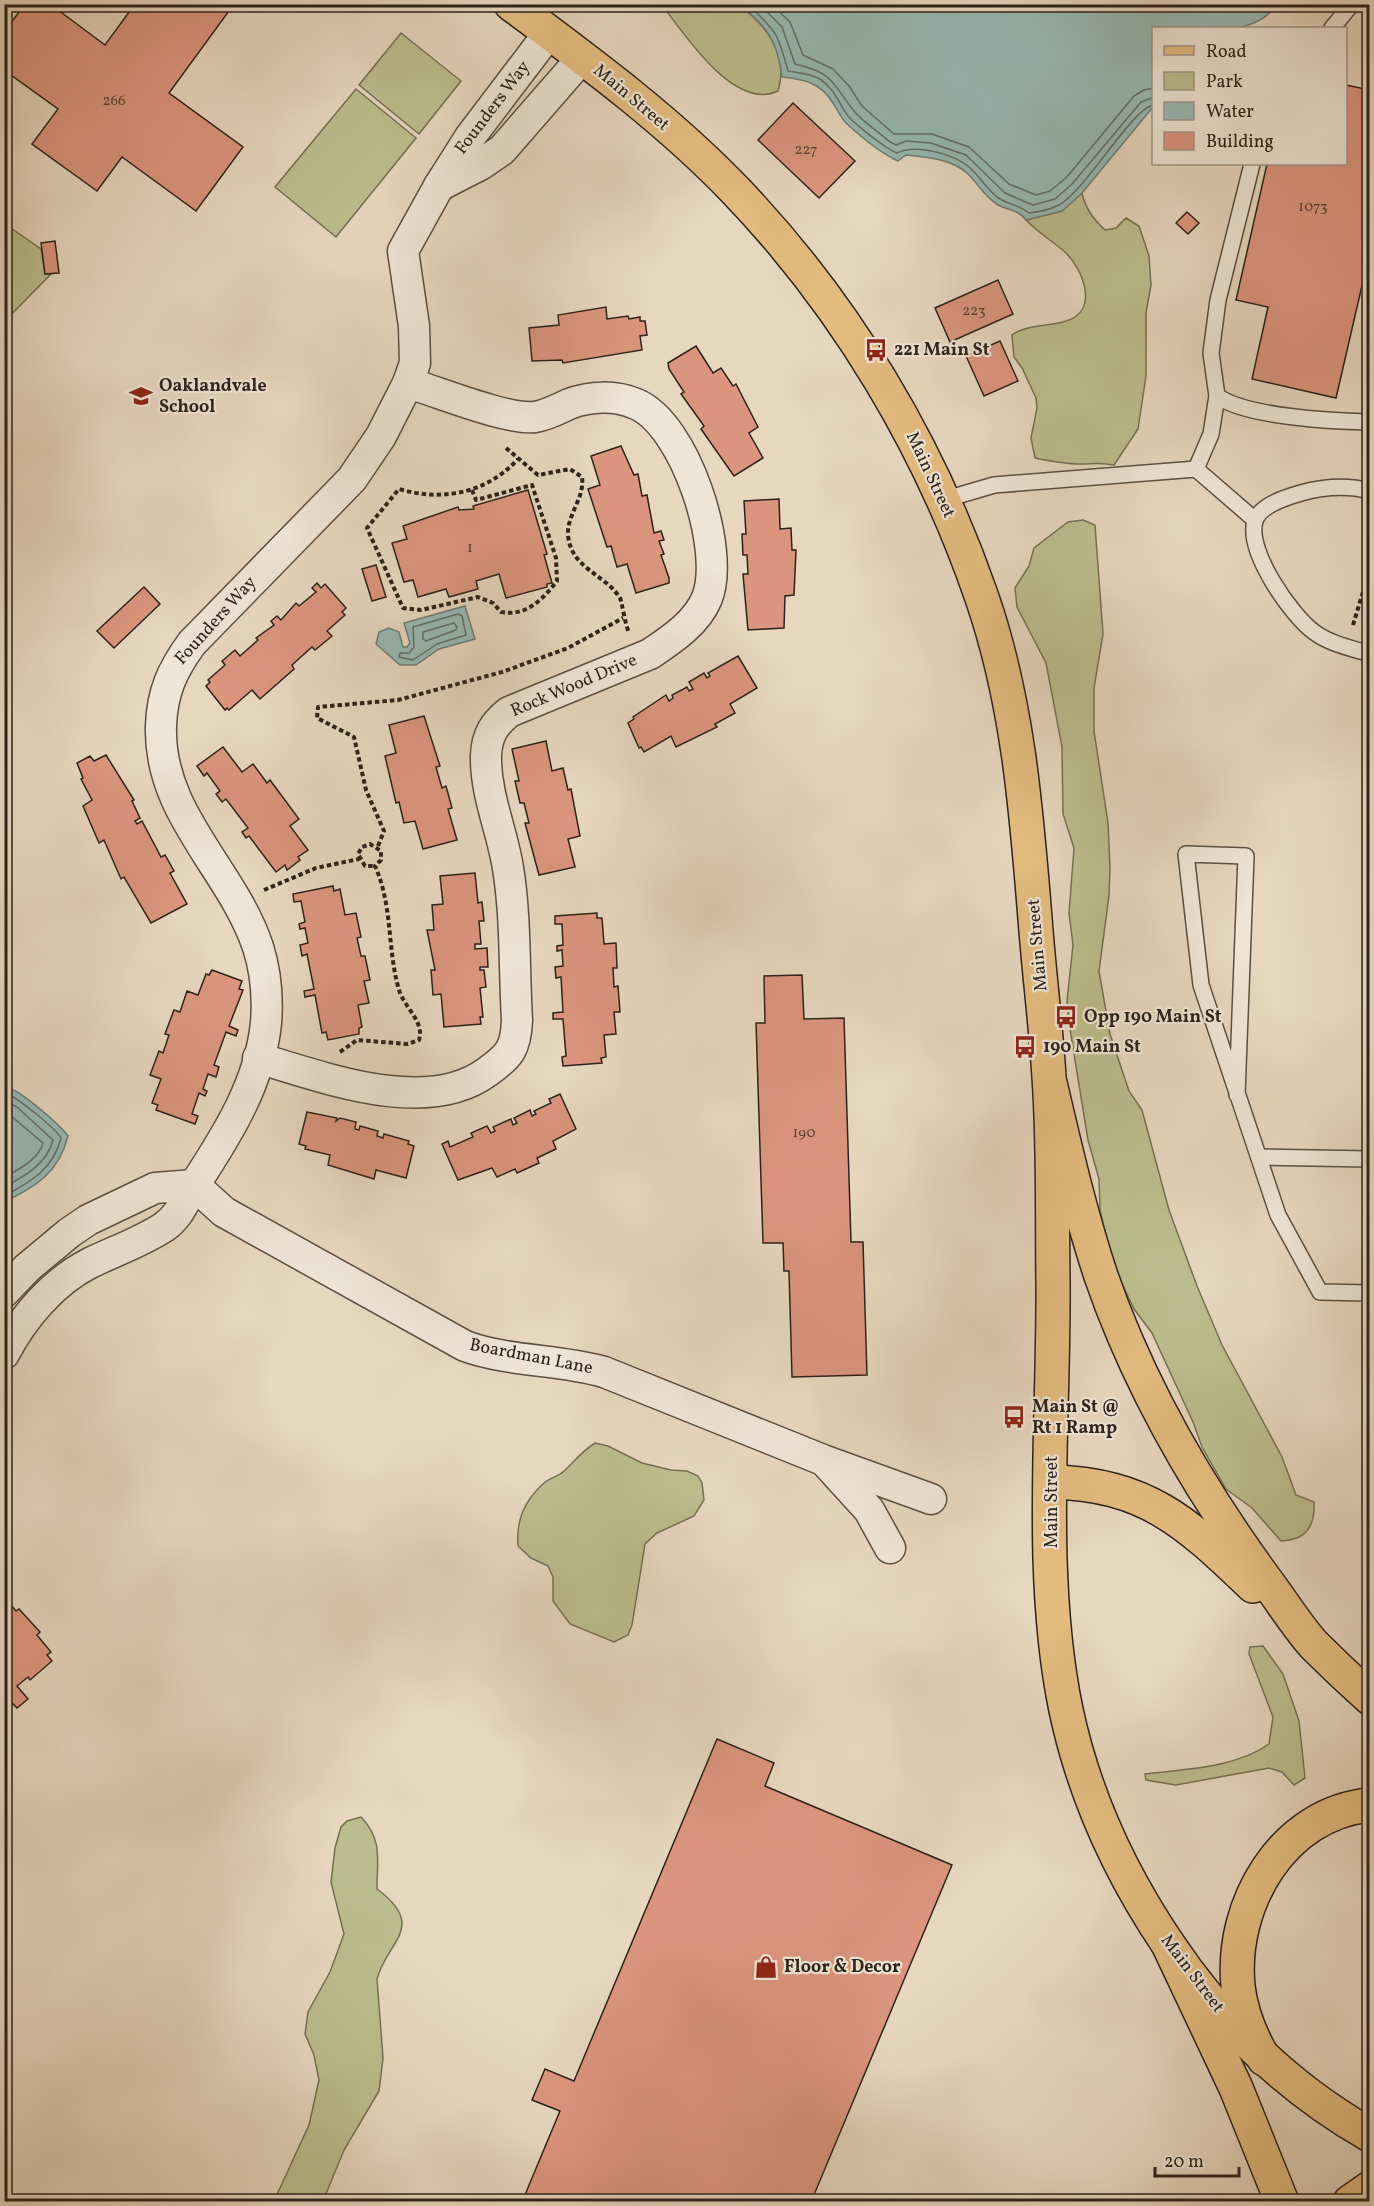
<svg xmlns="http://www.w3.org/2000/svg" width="1374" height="2206" font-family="Vollkorn,serif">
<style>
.green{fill:#bcbd8e;stroke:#747054;stroke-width:1.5}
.water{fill:#97b9b5;stroke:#6c7d77;stroke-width:1.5}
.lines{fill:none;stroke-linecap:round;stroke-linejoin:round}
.shore{stroke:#626e68;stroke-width:1.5}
.building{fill:#db957e;stroke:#2c221a;stroke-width:1.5}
.lane-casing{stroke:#5b4f43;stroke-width:18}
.street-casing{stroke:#5b4f43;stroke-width:33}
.primary-casing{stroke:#2c221a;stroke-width:36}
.highway-casing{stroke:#2c221a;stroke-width:36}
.path{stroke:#2c221a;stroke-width:4;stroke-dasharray:4.5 3;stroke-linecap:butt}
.lane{stroke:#efe5d5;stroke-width:15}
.street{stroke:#efe5d5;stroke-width:30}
.primary{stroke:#e4bc80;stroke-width:33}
.highway{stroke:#e4bc80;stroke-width:33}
.labels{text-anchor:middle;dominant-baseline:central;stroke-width:4.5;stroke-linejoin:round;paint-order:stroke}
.number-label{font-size:15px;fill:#583f33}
.street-label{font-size:18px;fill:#2c221a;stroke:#efe5d5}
.poi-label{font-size:18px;font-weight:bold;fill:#2c221a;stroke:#efe5d5;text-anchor:start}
</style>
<rect width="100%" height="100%" fill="#e7d7bf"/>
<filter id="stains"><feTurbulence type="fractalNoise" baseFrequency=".00333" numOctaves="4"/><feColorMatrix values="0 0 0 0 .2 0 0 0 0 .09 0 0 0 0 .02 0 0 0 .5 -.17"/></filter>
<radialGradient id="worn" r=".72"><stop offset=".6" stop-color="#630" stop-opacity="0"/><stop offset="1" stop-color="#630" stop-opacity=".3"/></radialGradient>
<g class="green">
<path d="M737 4C767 25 789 55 778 91 734 112 683 32 662 5Z"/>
<polygon points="401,33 461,81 419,134 359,85"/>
<polygon points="356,89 416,138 336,237 275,187"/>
<path d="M1082 193C1085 208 1094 220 1105 230L1116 228 1126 218 1139 226 1149 256 1151 285 1146 313V376L1138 429 1114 465C1101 462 1093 464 1080 464 1065 464 1050 461 1035 458L1031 438 1037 408 1036 398 1022 368 1014 357 1012 335C1027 324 1048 327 1066 321 1099 311 1084 271 1066 253 1053 241 1038 233 1026 220L1062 211Z"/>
<polygon points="5,224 41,249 45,274 51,274 5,321"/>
<path d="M1083 520 1095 525 1103 634 1094 688V731L1108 823 1110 868 1109 896 1099 971 1110 1034 1129 1091 1142 1110 1169 1210 1197 1286 1222 1345 1282 1457 1296 1495 1314 1502C1315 1526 1307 1540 1281 1541L1252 1508 1226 1489 1202 1447 1193 1422 1152 1333 1134 1309 1114 1267 1100 1211 1099 1179 1088 1140 1069 1023 1067 1001 1073 945 1069 913 1074 848 1063 814 1062 747 1046 663 1017 607 1015 588 1029 566 1034 548 1068 522Z"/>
<path d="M595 1443 608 1446 642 1463 671 1470 687 1471 698 1476 702 1483 704 1500 694 1516 657 1533 645 1544 632 1625 628 1635 614 1642 570 1624 553 1601V1577L548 1566 531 1558 518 1546C516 1520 524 1501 544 1483 549 1478 558 1477 564 1471 575 1461 581 1452 595 1443Z"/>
<path d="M1263 1646 1283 1674 1299 1721 1305 1778 1294 1785 1282 1772 1269 1768 1176 1785 1146 1780 1145 1774C1185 1769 1235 1768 1269 1744L1273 1717 1249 1654 1250 1647Z"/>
<path d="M361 1817C383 1840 377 1860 377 1889 428 1927 387 1941 377 1979L383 2058 379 2091 344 2150 323 2201H274L309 2125 319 2080 314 2055 305 2034 308 2012 330 1972 344 1934 331 1882 335 1848 341 1827 347 1821Z"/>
</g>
<g class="water">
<path d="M738 5H737H1276C1254 40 1191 28 1154 28L1153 107 1082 193 1062 211 1026 220C1018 209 1009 211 998 205 985 197 978 184 968 174 953 159 926 157 906 155L898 161C879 152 861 137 846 123 841 118 837 109 833 103 821 83 804 79 782 77 778 43 767 24 738 5Z"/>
<polygon points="465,606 475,639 439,649 416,665 400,665 376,644 379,632 389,628 399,632 403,647 407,647 410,643 404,623"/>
<path d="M5 1087C17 1087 60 1125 68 1136 58 1174 37 1185 5 1202Z"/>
</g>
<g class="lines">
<g class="shore">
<path d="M748 4C777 33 777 31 788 71 799 73 809 73 820 79 834 88 839 104 848 116 856 125 886 149 897 153 916 143 960 155 974 172 983 181 989 192 1000 199 1010 205 1020 205 1029 213 1038 212 1048 210 1057 206 1085 193 1132 107 1154 105"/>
<path d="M759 4 782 27 795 64C834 73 831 82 854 111 862 121 880 133 890 142L896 145 906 141 931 143 966 155 1005 193 1033 205 1055 199 1072 184 1141 102 1154 97"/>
<polyline points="771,4 790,22 803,55 833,69 849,86 862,106 894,134 932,134 969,147 1009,184 1036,195 1050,191 1066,178 1134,96 1144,90 1154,88"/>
<polygon points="458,614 462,616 466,635 437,644 413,660 399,657 400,653 409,653 414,647 413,627"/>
<polygon points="454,623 457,627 456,630 426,641 423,639 423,632"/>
<path d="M4 1093C14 1094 56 1129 61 1138 54 1168 31 1182 4 1196"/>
<path d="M4 1101 17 1107 53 1140C47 1164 25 1176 4 1187"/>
<path d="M4 1110 43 1143C39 1159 19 1170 4 1177"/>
</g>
</g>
<g class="building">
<polygon points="25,4 50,4 105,45 135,4 234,4 169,93 243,147 196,211 122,157 97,191 32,144 58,109 4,70 4,32"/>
<polygon points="1346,85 1370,90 1370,251 1336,398 1252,379 1268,307 1236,300 1267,164 1346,164"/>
<polygon points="793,103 855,161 819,198 758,140"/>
<polygon points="1187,212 1199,223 1188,234 1176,223"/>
<polygon points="55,241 59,273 45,274 41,243"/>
<polygon points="998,280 1013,314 950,342 935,308"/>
<polygon points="606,307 607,319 628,316 629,319 640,317 640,321 645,321 647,335 640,336 642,350 563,363 562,360 532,361 529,328 559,325 558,315"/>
<polygon points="1000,341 1018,381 984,396 966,356"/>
<polygon points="696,346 713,373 721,368 733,386 736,384 758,427 749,433 763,458 734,476 701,429 704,426 681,394 684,392 669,369 668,363"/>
<polygon points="621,446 634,475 638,474 642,496 647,495 654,533 661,531 664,540 659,541 664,554 661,555 669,578 669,583 636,593 627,564 617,567 611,546 607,547 588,489 600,485 591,456"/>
<polygon points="528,490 547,554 544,555 552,583 547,584 547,587 506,598 499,574 476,581 478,589 449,597 446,589 418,597 413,580 404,582 392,543 407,539 403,526 458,507 459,510 474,509 473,506"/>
<polygon points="779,499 780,529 791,528 792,550 796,550 794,595 785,596 784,628 748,630 743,574 748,574 747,555 743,555 742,534 746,534 744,501"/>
<polygon points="376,565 386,597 372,601 362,569"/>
<polygon points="317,583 321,588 325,584 346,608 342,612 345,615 327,631 332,636 315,650 312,647 292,665 294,669 260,699 252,690 229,710 227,708 225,710 206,686 210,682 208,680 225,665 222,661 235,650 240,656 258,640 256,638 274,625 271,621 277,616 281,620 296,603 299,606 316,592 312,588"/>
<polygon points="144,587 160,604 114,648 97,631"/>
<polygon points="738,656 757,688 730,704 735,713 715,724 717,727 676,747 671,736 644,752 641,747 639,748 628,723 634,719 633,717 666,695 669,701 673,698 672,695 687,687 689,691 693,689 689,682 704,673 707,678 710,676 708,673"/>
<polygon points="424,716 440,766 436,767 442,788 446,786 452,808 448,809 457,840 423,849 415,821 404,823 399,802 396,803 385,756 396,753 389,725"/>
<polygon points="546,741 552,771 563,768 568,790 571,789 580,836 568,839 575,867 539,875 525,823 529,823 524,803 520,803 515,781 519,781 512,749"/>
<polygon points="223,747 242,772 253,764 267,783 270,780 299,819 290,826 308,850 298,857 300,860 287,870 285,865 276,872 249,836 246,838 242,832 248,828 226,799 222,802 216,794 220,791 207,773 204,776 197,766"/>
<polygon points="106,755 134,800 132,801 140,818 135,821 137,824 142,821 161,857 165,855 174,871 170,873 187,904 151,923 124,877 121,879 104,840 99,843 83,806 92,800 81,779 83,778 77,763 90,756 94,761"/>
<polygon points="475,873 478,903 482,902 484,921 479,921 481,944 475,944 475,949 487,948 488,967 480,967 480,970 484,970 486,987 480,988 483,1017 480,1017 481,1024 444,1027 441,994 433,995 431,970 435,970 427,930 434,930 432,905 443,904 440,876"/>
<polygon points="333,886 334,891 340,889 345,915 356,913 361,937 357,938 361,956 365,956 370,980 364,981 369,1003 358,1005 362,1027 359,1028 359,1034 328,1040 326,1032 322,1033 315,995 305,997 304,991 314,989 307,954 302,956 300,945 308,943 305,928 300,929 299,924 305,922 301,901 294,902 293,894"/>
<polygon points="597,913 597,918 602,918 604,944 616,943 617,968 613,968 614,987 618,986 620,1012 614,1012 616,1034 604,1035 606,1057 601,1058 602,1063 563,1066 562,1057 566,1056 563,1019 553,1019 553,1013 563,1012 561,977 556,978 555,967 563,966 562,950 557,951 557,946 563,945 562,924 555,924 555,916"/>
<polygon points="212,970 242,981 239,989 243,990 229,1026 238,1030 236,1036 226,1032 214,1065 219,1067 216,1077 208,1074 203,1089 207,1091 205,1096 199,1093 192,1114 198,1116 195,1124 156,1110 158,1105 152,1103 161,1079 150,1075 159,1051 163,1053 169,1035 165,1034 174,1010 180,1012 187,991 198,995 206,974 209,975"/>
<polygon points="802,975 804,1019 844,1018 851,1242 863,1242 867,1375 792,1377 789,1271 784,1271 783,1243 763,1243 756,1023 765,1023 764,976"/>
<polygon points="560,1094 576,1129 553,1141 556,1149 537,1158 539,1163 517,1173 515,1169 497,1177 492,1168 458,1180 442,1144 448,1141 450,1147 473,1137 471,1133 487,1126 491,1133 495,1131 493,1127 511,1119 513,1125 517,1123 514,1118 530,1110 532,1116 536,1114 534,1111 551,1103 549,1099"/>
<polygon points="307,1112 337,1118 336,1121 340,1118 356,1122 355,1129 359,1130 360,1126 378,1131 377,1136 383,1138 384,1134 409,1141 408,1144 414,1146 406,1178 376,1170 374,1179 328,1165 330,1155 305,1149 306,1146 299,1144"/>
<polygon points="4,1597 16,1611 19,1609 40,1632 37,1635 51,1652 47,1655 52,1661 30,1680 28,1677 17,1686 28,1699 17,1708 4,1695"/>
<polygon points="717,1739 774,1763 765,1786 952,1865 811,2202 522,2202 560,2111 532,2100 545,2069 574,2081"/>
</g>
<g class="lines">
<g class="lane-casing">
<g id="lane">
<polyline points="1332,28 1352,4"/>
<polyline points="1252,164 1218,300 1211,353 1217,396 1211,434 1196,469 1255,520"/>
<path d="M1217 396C1247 417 1331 421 1370 422"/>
<path d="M1370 491C1347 485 1323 487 1301 493 1287 497 1260 505 1255 521 1246 551 1291 615 1314 632 1330 644 1351 648 1370 654"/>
<polyline points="943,500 994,485 1196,469"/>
<polyline points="1237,1095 1246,856 1186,854 1201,985 1278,1215 1320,1292 1370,1293"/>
<polyline points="1259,1157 1370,1159"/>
</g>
</g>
<g class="street-casing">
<g id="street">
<polyline points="549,33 470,137 439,186 480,165 502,150 582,58"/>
<path d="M258 1058C323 1077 426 1117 487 1072 510 1056 516 1048 517 1020 514 970 516 917 508 868 502 830 485 794 486 755 487 735 494 724 509 712L650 654C671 640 697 623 707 598 726 550 685 424 636 404 615 395 590 396 569 404 558 409 547 415 535 417 506 420 439 392 408 383"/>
<path d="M194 1185 224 1212 465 1346C509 1362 558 1359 604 1372L823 1460 931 1499"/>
<polyline points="4,1292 27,1268 69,1233 88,1220 155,1188 194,1185"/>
<path d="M4 1354C23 1317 53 1282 90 1263 115 1251 141 1242 164 1227 181 1215 184 1200 195 1184 227 1135 260 1083 266 1023 268 997 266 972 258 947 232 869 158 814 161 726 162 693 172 670 192 643L352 479 381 436 408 383 415 363 414 326 403 251 439 186"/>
<polyline points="828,1465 869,1510 890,1548"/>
</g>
</g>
<g class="primary-casing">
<path id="primary" d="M511 4C589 62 669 121 736 191 846 306 929 445 981 595 1019 703 1027 818 1036 931 1040 980 1046 1028 1049 1077 1054 1146 1052 1216 1053 1284 1054 1422 1038 1575 1066 1710 1084 1795 1120 1873 1168 1944 1221 2023 1287 2088 1370 2135"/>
</g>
<g class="highway-casing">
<g id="highway">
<path d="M1050 1083C1065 1147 1080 1213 1101 1276 1139 1386 1197 1486 1265 1579 1281 1600 1296 1625 1314 1645 1332 1663 1351 1681 1370 1698"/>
<path d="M1051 1482C1147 1484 1187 1523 1253 1586"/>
<polyline points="1168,1944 1236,2088 1282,2202"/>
<path d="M1264 2059C1250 2035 1241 2013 1238 1986 1230 1904 1283 1813 1370 1805"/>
<polyline points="1350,2202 1370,2188"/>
</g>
</g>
<g class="path">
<path d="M506 448 538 475 570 469 582 477C585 498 567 514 568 535 571 569 604 573 620 598 622 602 625 624 629 633"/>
<path d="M472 490 476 500 532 485 556 558 557 581C543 599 526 617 501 612L493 603 478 597 421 610 403 608 367 528 399 489C443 502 487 493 518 459"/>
<polyline points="1353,625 1370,569"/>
<polyline points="378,846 384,831 366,790 354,737 317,718 318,707 398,700 502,672 568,648 623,618"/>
<polyline points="264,890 316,868 359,859"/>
<path d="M340 1052 357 1040 408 1044 419 1040C425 1022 404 1007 399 990 387 949 393 906 375 866L381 860V851L370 844 362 847 358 854 365 866H375"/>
</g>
<use href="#lane" class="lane"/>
<use href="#street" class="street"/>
<use href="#primary" class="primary"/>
<use href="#highway" class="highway"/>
</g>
<defs>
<g id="bus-bare" transform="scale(1.8)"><path d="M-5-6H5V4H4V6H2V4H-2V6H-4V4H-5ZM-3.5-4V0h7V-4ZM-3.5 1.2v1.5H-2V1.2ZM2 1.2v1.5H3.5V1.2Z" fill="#8f2418" stroke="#efe5d5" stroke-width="2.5" paint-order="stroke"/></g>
<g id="school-bare" transform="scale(1.8)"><path d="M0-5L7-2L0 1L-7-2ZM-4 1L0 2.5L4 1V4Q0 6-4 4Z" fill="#8f2418" stroke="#efe5d5" stroke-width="2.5" paint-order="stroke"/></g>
<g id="shop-bare" transform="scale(1.8)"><path d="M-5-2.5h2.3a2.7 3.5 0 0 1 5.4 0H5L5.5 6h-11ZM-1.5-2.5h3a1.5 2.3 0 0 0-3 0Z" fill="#8f2418" stroke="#efe5d5" stroke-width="2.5" paint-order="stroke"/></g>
</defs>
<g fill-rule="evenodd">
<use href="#bus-bare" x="876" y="350"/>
<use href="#school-bare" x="141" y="396"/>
<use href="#bus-bare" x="1066" y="1017"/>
<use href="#bus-bare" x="1025" y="1047"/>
<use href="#bus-bare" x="1014" y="1417"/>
<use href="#shop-bare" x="766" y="1967"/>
</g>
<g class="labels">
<g class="number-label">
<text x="114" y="101">266</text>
<text x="806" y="150">227</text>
<text x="1313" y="207">1073</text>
<text x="974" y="311">223</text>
<text x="470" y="548">1</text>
<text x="804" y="1133">190</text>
</g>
<g class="street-label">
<text transform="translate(631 98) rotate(40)">Main Street</text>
<text transform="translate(493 108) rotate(-53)">Founders Way</text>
<text transform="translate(930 475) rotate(65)">Main Street</text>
<text transform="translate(216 621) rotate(-48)">Founders Way</text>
<text transform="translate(574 686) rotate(-23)">Rock Wood Drive</text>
<text transform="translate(1038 945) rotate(-95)">Main Street</text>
<text transform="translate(531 1357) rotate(11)">Boardman Lane</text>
<text transform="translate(1052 1502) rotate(-90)">Main Street</text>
<text transform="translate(1192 1974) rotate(53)">Main Street</text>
</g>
<g class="poi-label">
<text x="894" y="350">221 Main St</text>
<text x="159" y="386">Oaklandvale<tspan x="159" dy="21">School</tspan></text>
<text x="1084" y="1017">Opp 190 Main St</text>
<text x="1043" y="1047">190 Main St</text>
<text x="1032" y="1407">Main St @<tspan x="1032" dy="21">Rt 1 Ramp</tspan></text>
<text x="784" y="1967">Floor &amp; Decor</text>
</g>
</g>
<rect width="1374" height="2206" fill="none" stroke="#e7d7bf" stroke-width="24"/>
<rect x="6" y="6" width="1362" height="2194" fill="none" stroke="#2c221a" stroke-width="3"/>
<rect x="12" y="12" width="1350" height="2182" fill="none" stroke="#2c221a" stroke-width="1.5"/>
<rect x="1152" y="27" width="195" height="138" fill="#efe5d5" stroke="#a1978a" stroke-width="1.5"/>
<rect x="1164" y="46" width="30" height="9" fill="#e4bc80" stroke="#a1978a" stroke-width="1.5"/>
<text x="1206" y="57" font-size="18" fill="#2c221a">Road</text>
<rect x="1164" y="72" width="30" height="18" fill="#bcbd8e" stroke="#a1978a" stroke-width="1.5"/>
<text x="1206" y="87" font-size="18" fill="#2c221a">Park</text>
<rect x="1164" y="102" width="30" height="18" fill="#97b9b5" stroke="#a1978a" stroke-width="1.5"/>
<text x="1206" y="117" font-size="18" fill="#2c221a">Water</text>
<rect x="1164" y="132" width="30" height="18" fill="#db957e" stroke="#a1978a" stroke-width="1.5"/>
<text x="1206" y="147" font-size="18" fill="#2c221a">Building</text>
<path d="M1155 2167v9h84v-9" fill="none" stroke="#2c221a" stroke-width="3"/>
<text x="1164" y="2167" font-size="18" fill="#2c221a" stroke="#efe5d5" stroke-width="4.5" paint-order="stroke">20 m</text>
<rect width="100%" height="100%" filter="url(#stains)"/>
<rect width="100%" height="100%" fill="url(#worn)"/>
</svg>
